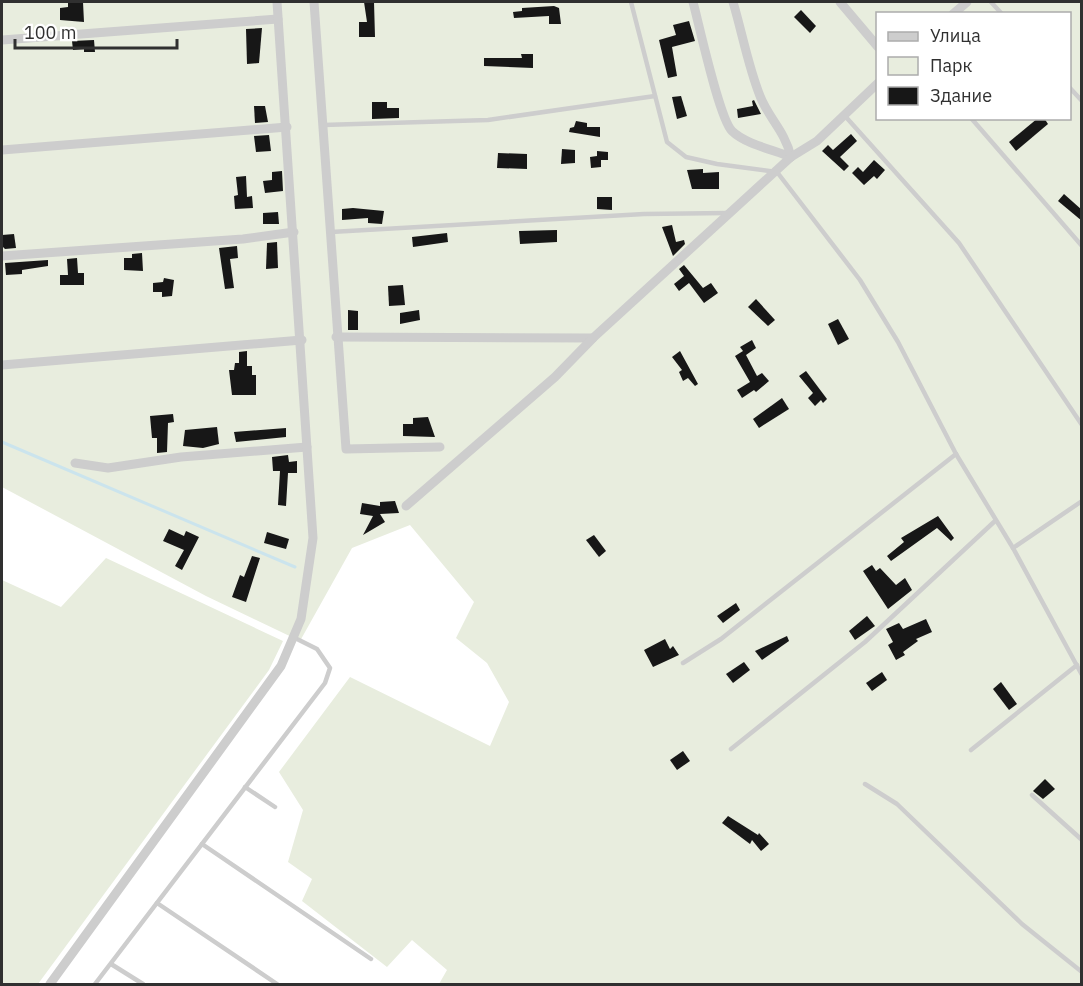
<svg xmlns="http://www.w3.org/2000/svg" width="1083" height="986" font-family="'IBM Plex Sans',sans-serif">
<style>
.green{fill:#e8edde;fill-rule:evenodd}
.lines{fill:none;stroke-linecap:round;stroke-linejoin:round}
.stream{stroke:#cbe4ed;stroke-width:3}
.building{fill:#171717}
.lane{stroke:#cdcdcd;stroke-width:4.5}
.street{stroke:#cdcdcd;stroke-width:9}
</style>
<rect width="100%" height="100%" fill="#fff"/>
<g class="green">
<path d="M2 2H1081V984H439L447 970 412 940 387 967 302 901 312 879 288 862 303 810 279 772 350 677 490 746 509 702 487 663 456 638 474 602 410 525 352 548 300 641 206 596 2 487ZM878 14H1070V118H878Z"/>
<polygon points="106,558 283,641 269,670 38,984 2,984 2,580 61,607"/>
</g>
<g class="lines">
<polyline class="stream" points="2,442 295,567"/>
</g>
<g class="building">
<polygon points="68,2 83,2 84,22 60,20 60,8 68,7"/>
<polygon points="364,2 374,2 375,37 359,37 359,22 367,22"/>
<polygon points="554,6 559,8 561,24 549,24 549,16 514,18 513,12 522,11 522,8"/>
<polygon points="801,10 816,26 810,33 794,17"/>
<polygon points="689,21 695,41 672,47 677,76 668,78 659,40 676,35 673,25"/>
<polygon points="262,28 259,63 247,64 246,29"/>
<polygon points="94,40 95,52 84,52 84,49 73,50 72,41"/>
<polygon points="521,54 533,54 533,68 484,66 484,58 522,58"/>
<polygon points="681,96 687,116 677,119 672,97"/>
<polygon points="754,100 761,114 738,118 737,109 753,106 752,101"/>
<polygon points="372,102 387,102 387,108 399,108 399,118 372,119"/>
<polygon points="254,106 265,106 268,122 255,123"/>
<polygon points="1038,118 1044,118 1048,124 1016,151 1009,142"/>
<polygon points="576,121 587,123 587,127 600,127 600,137 569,132 570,128 574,127"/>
<polygon points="851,134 857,141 840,157 849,166 844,171 822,151 828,145 833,150"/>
<polygon points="269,135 271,151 256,152 254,136"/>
<polygon points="562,149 575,150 575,163 561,164"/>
<polygon points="597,151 608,152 608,160 601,160 601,167 591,168 590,157 597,156"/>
<polygon points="498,153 527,154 527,169 497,168"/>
<polygon points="874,160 885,170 877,179 874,176 864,185 852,173 858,167 863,172"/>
<polygon points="703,169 703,173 719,172 719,189 692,189 687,170"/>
<polygon points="282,171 283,191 265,193 263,181 272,180 272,172"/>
<polygon points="246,176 247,197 252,196 253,208 235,209 234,196 238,195 236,177"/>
<polygon points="1064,194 1082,210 1082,221 1058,201"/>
<polygon points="597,197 612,197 612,210 597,209"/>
<polygon points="353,208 384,211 382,224 368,223 368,218 342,220 342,209"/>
<polygon points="278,212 279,224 263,224 263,213"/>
<polygon points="672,225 676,242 684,240 685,244 673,256 662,227"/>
<polygon points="557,230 557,242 520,244 519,231"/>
<polygon points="447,233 448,242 413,247 412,237"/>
<polygon points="14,234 16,248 5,249 2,246 2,235"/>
<polygon points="277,242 278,268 266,269 267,243"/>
<polygon points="237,246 238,258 230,259 234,288 225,289 219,248"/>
<polygon points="142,253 143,271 124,270 124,258 132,258 132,254"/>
<polygon points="77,258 78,273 84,273 84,285 60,285 60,275 68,275 67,259"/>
<polygon points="48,260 48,266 22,270 22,274 6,275 5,263"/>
<polygon points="684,265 703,288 711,283 718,293 704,303 689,283 679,291 674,284 684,276 679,269"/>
<polygon points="164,278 174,280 172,296 162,297 162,292 153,292 153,283 163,282"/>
<polygon points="403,285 405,305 389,306 388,286"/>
<polygon points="756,299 775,320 768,326 748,307"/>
<polygon points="348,310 358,311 358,330 348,330"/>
<polygon points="419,310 420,320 400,324 400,313"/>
<polygon points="838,319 849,339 838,345 828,324"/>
<polygon points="752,340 756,348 746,355 757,376 762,373 769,381 756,392 754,390 742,398 737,390 750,382 735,356 743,351 740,347"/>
<polygon points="247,351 247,366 252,366 252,375 256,375 256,395 232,395 229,370 234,370 235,363 239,363 239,352"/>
<polygon points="680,351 698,384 695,386 688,378 683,381 679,372 682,370 672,357"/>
<polygon points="806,371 827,399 823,403 821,400 815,406 808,398 813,393 799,376"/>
<polygon points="782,398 789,409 759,428 753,419"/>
<polygon points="173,414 174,422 168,423 167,452 157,453 157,438 152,438 150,416"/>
<polygon points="428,417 435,437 403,436 403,424 413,424 413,418"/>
<polygon points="217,427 219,444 203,448 183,446 185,430"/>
<polygon points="286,428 286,437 236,442 234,432"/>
<polygon points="288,455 289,462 297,461 297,473 288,473 286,506 278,505 280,471 273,471 272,457"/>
<polygon points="395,501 399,513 380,514 385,522 363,535 373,516 360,514 362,503 380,506 380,502"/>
<polygon points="938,516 954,538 951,541 937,528 891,561 887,556 904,542 901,538"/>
<polygon points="169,529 184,536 186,531 199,537 182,570 175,566 184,550 163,541"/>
<polygon points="267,532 289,539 286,549 264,543"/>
<polygon points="594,535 606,551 599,557 586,540"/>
<polygon points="252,556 260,558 246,602 232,597 240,575 244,577"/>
<polygon points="872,565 876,571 880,568 896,585 905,578 912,590 888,609 863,571"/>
<polygon points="736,603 740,610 723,623 717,616"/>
<polygon points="867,616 875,626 855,640 849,631"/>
<polygon points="926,619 932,632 916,639 918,641 903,652 905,655 896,660 888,645 893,642 886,629 899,623 903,629"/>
<polygon points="787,636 789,641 762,660 755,651"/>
<polygon points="665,639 670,649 673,646 679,655 653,667 644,650"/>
<polygon points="744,662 750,670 733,683 726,674"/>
<polygon points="882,672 887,680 872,691 866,683"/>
<polygon points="1001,682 1017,704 1009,710 993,689"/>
<polygon points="683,751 690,761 677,770 670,760"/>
<polygon points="1045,779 1055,789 1043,799 1033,791"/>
<polygon points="728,816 758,835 759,833 769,844 761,851 752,840 750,844 722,823"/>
</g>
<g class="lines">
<g class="lane">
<polyline points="631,2 667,142 686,157 717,164 777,172 860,280 898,342 956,454 1013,548 1082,675"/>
<polyline points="991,2 1002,14"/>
<polyline points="1070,88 1082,101"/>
<polyline points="845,116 959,243 1082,425"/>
<polyline points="971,118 1082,246"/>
<polyline points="323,125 488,120 655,96"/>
<polyline points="331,232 644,214 727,213"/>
<polyline points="1013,548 1082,501"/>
<polyline points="683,663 721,639 956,454"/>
<polyline points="731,749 865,642 995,521"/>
<polyline points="971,750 1077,665"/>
<polyline points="865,784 897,804 1022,924 1082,972"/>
<polyline points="245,787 275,807"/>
<polyline points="1032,795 1082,840"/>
<polyline points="202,844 371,959"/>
<polyline points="157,903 277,984"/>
<polyline points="111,964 143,984"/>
<polyline points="95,984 325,683 330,668 317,649 293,637"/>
</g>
<g class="street">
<polyline points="314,2 346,449 440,447"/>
<path d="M693 2C699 24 719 118 732 131 745 144 774 150 791 157"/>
<path d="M733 2C742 32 748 66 760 96 769 119 785 131 791 157"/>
<polyline points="840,2 878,47"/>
<polyline points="953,14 967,2"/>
<polyline points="2,40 278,19"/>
<polyline points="2,150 287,127"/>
<polyline points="2,256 243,239 294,232"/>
<polyline points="336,337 593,338"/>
<polyline points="2,365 302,340"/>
<polyline points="75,463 108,468 181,457 307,447"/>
<polyline points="406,506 555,377 593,338 791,157 817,141 878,83"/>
<polyline points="50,984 281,666 301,619 313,538 277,2"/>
</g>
</g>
<rect width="1083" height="986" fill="none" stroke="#303030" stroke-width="6"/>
<rect x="876" y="12" width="195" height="108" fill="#ffffff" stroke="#acacac" stroke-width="1.5"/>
<rect x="888" y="32" width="30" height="9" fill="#cdcdcd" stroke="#acacac" stroke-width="1.5"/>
<text x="930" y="42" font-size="18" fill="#303030">Улица</text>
<rect x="888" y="57" width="30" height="18" fill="#e8edde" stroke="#acacac" stroke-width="1.5"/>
<text x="930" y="72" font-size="18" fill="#303030">Парк</text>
<rect x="888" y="87" width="30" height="18" fill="#171717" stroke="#acacac" stroke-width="1.5"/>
<text x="930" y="102" font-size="18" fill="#303030">Здание</text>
<path d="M15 39v9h162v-9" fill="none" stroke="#303030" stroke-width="3"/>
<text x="24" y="39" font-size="18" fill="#303030" stroke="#ffffff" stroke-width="4.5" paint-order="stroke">100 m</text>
</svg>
